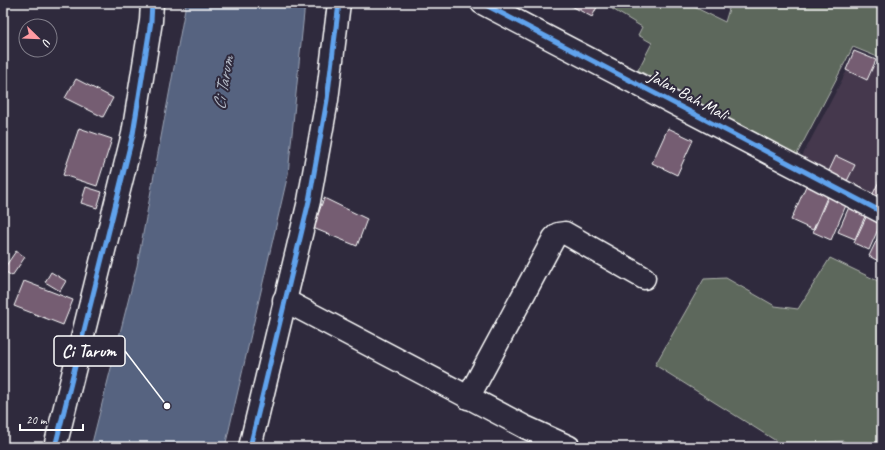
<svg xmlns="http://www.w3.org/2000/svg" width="885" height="450" font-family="Caveat,sans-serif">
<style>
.built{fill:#44394d}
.green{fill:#5d675b;stroke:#aeb3ad}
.water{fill:#566480;stroke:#9aa2b3}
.building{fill:#745d72;stroke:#fff}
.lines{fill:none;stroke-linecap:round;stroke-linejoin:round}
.minor-casing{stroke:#fff;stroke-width:25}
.minor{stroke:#2f2a3d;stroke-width:22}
.cycleway-casing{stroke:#2f2a3d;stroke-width:8}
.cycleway{stroke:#60a3ed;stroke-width:5}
.labels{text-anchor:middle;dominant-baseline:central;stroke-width:4;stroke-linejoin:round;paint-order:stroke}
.street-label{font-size:17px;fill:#fff;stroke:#2f2a3d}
.water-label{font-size:18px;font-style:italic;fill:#b3b9c6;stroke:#2f2a3d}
.leader{fill:none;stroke:#fff;stroke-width:1.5}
.callout-dot{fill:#fff;stroke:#2f2a3d;stroke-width:1.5}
.callout{fill:#2f2a3d;stroke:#fff;stroke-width:1.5}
.callout-label{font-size:18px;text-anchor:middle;font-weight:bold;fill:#fff}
</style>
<rect width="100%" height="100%" fill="#2f2a3d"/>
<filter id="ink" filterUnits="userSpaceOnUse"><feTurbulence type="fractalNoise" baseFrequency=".025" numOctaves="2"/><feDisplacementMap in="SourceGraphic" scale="8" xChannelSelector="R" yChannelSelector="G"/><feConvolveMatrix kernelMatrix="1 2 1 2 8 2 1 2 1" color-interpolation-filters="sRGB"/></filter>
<g filter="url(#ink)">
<polygon class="built" points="855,55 882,69 882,205 797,166"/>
<g class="green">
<polygon points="610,3 686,3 725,22 729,9 715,3 882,3 882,54 880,58 853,47 796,156 638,70 652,43 638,35 642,27 609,7"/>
<polygon points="830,258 882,283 882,447 853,447 843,441 781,444 655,365 704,279 726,278 775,306 798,309"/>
</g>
<polygon class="water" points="186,3 305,3 288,174 225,447 91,447 137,266"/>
<g class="building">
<polygon points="566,3 599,3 592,17"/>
<polygon points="854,51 876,60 867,80 846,70"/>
<polygon points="76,79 113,98 103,117 65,98"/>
<polygon points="79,128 112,139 97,186 63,175"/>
<polygon points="668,128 693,140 677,175 652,163"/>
<polygon points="836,156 855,165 846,183 828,173"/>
<polygon points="882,175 882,201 872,196"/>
<polygon points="806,186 828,195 813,230 791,220"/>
<polygon points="86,187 102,192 97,208 81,203"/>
<polygon points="829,195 847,203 831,240 813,232"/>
<polygon points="324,198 367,219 357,246 313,228"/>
<polygon points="849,207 866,214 855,239 838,232"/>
<polygon points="868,213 882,220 869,250 854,243"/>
<polygon points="882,229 882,263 869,256"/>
<polygon points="16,251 25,257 12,276 3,270"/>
<polygon points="51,272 66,281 60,291 45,282"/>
<polygon points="24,281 73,300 63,325 14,306"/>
</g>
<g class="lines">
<g class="minor-casing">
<g id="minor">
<polyline points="482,3 882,212"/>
<polyline points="284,300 525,427 569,447"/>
<polyline points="468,398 554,238 558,234 565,233 644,278"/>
<polyline points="55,447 133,134 151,21 152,3"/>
<polyline points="250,447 309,201 327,100 339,3"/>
</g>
</g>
<use href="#minor" class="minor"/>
<g class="cycleway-casing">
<g id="cycleway">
<polyline points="482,3 882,212"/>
<polyline points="55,447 133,134 151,21 152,3"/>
<polyline points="250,447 309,201 327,100 339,3"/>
</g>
</g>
<use href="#cycleway" class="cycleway"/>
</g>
</g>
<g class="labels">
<g class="street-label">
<text transform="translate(688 95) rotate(28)">Jalan Bah Mali</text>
</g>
<g class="water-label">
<text transform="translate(223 83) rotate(-80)">Ci Tarum</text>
</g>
</g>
<path class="leader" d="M167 406L125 351"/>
<circle class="callout-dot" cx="167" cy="406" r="4"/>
<rect class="callout" x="54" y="336" width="71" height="30" rx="4"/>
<g class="callout-label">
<text x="89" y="357">Ci Tarum</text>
</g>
<rect width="885" height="450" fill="none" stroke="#2f2a3d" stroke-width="16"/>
<rect x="8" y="8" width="869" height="434" fill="none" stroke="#fff" stroke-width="1.5" filter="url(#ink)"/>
<g transform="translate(38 38) rotate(113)"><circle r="19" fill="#2f2a3d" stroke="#827f8b"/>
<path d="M0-3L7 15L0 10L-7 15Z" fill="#ff9aa2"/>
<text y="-6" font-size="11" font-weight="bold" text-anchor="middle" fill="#ffffff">U</text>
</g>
<path d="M20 424v6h63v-6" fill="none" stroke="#ffffff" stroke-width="2"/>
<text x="26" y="424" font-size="12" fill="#ffffff" stroke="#2f2a3d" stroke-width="3" paint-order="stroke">20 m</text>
</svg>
